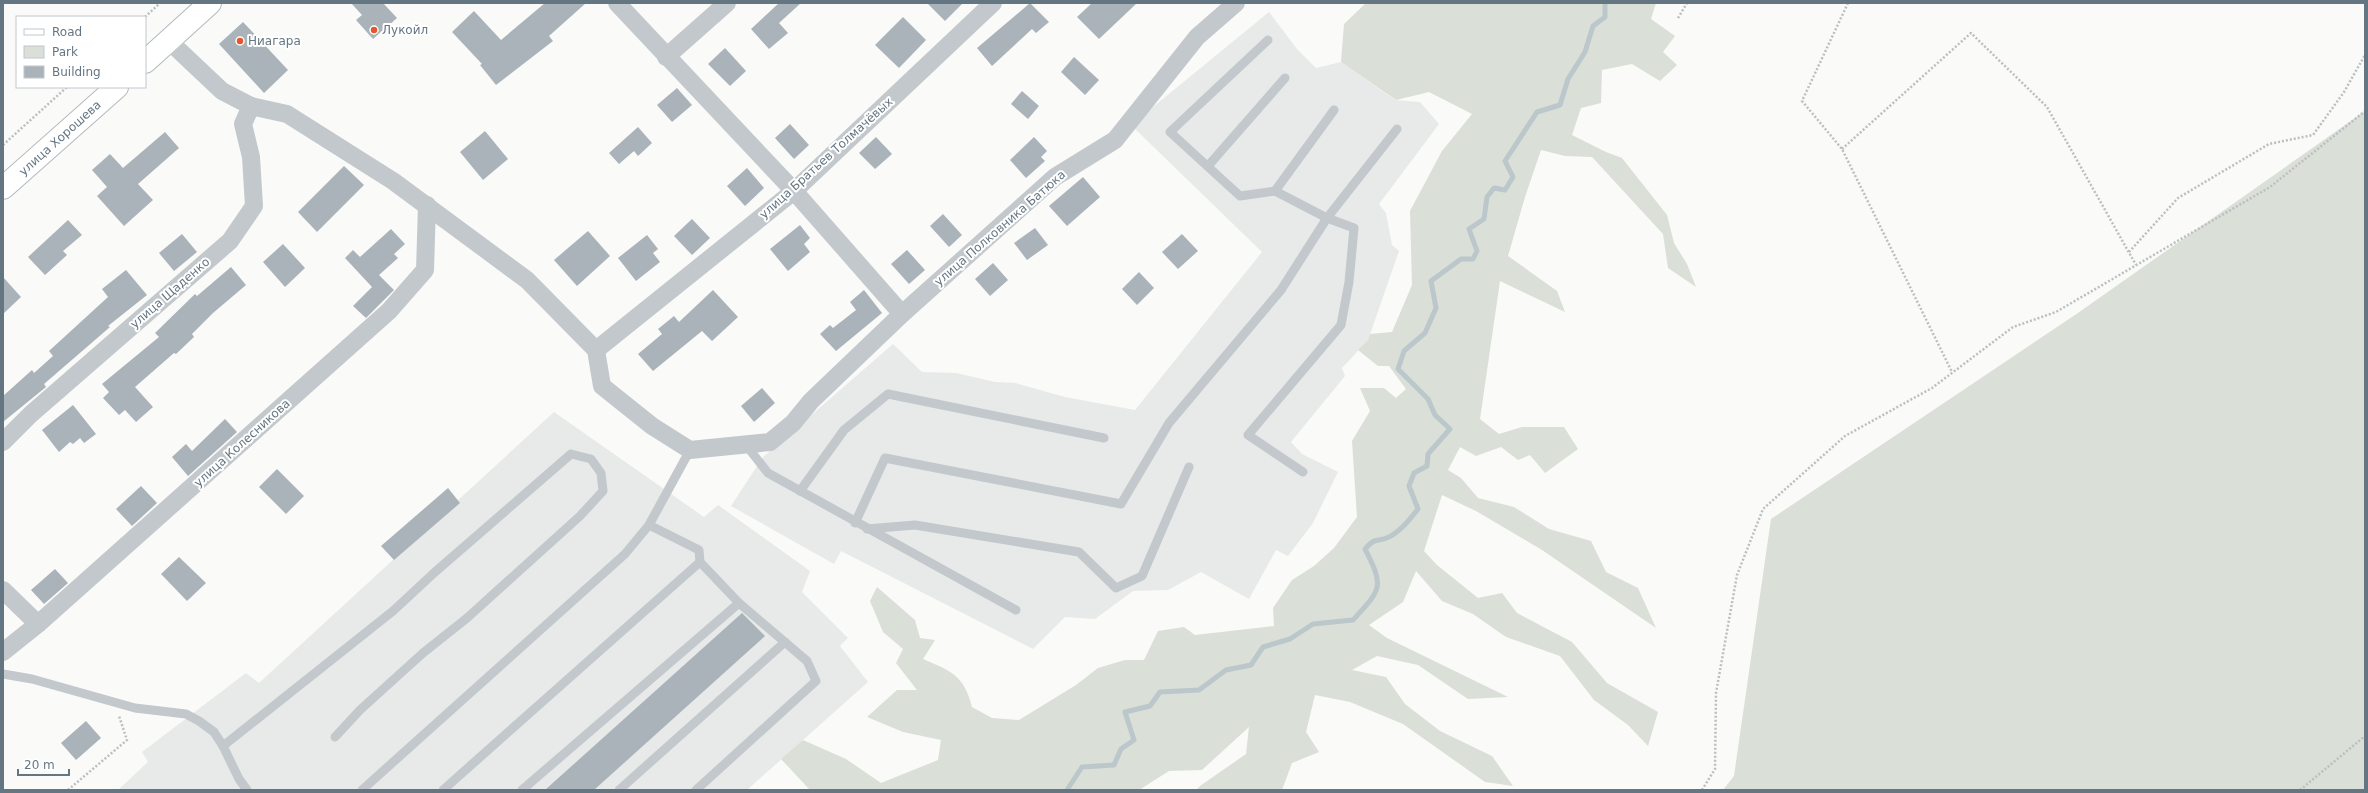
<svg xmlns="http://www.w3.org/2000/svg" width="2368" height="793" font-family="'DejaVu Sans',sans-serif">
<style>
.built{fill:#e8e9e9}
.green{fill:#dadfd7}
.lines{fill:none;stroke-linecap:round;stroke-linejoin:round}
.stream{stroke:#bbc7cb;stroke-width:5}
.building{fill:#aab3b9}
.secondary-casing{stroke:#b3babf;stroke-width:24}
.path{stroke:#bbbfc2;stroke-width:2.5;stroke-dasharray:2 2;stroke-linecap:butt}
.service{stroke:#c3c8cc;stroke-width:9}
.minor{stroke:#c3c8cc;stroke-width:18}
.secondary{stroke:#fff;stroke-width:22}
.poi-dot{fill:#e4572e;stroke:#fff;stroke-width:1.5}
.labels{text-anchor:middle;dominant-baseline:central;stroke-width:4;stroke-linejoin:round;paint-order:stroke}
.poi-label{font-size:12px;fill:#657683;stroke:#fff;text-anchor:start}
.street-label{font-size:12px;fill:#657683;stroke:#fff}
</style>
<rect width="100%" height="100%" fill="#fafaf8"/>
<g class="built">
<polygon points="1269,12 1297,49 1316,68 1341,62 1395,100 1420,102 1439,124 1379,204 1386,213 1392,245 1399,251 1368,340 1342,368 1345,376 1291,442 1302,454 1338,472 1313,523 1288,556 1276,550 1249,599 1201,572 1168,590 1133,591 1095,619 1065,617 1033,649 841,551 834,564 731,506 763,457 893,344 922,372 956,373 995,382 1015,383 1065,397 1135,410 1262,252 1131,125"/>
<polygon points="554,412 704,517 718,505 810,571 802,592 848,638 840,646 868,682 747,790 118,790 148,762 142,752 246,673 259,683"/>
</g>
<g class="green">
<path d="M1366 3H1656L1651 19 1675 36 1663 52 1677 65 1660 81 1632 64 1602 70 1601 103 1581 108 1572 135 1606 152 1622 158 1667 215 1674 243 1687 264 1696 287 1668 268 1663 234 1592 157 1565 156 1541 150 1525 197 1508 256 1557 291 1565 312 1500 281 1480 419 1499 434 1522 427H1564L1578 449 1545 473 1530 455 1518 460 1501 447 1476 456 1460 447 1448 470 1461 478 1478 498 1514 507 1549 529 1591 541 1606 572 1638 588 1656 628 1542 550 1476 511 1442 495 1424 551 1437 565 1478 598 1502 593 1517 613 1572 642 1607 683 1658 712 1648 746 1628 725 1594 700 1560 656 1506 637 1473 614 1442 601 1416 571 1403 602 1369 625 1387 638 1508 697 1468 699 1418 665 1377 656 1352 670 1386 677 1405 704 1440 731 1492 756 1513 786 1485 782 1403 724 1350 702 1315 695 1306 732 1319 752 1292 763 1282 790H1196L1200 786 1246 754 1249 727 1202 770 1169 771 1139 790H810L781 759 803 740 846 759 881 783 938 760 941 740 903 732 867 717 897 690H917L896 663 903 649 883 632 870 601 877 587 915 620 920 638 935 640 923 659C951 671 964 675 972 707L992 718 1019 720 1076 685 1098 668 1125 660H1144L1158 631 1184 627 1195 635 1274 626 1273 608 1292 580 1314 566 1334 548 1357 517 1352 441 1370 411 1360 388H1384L1396 398 1406 389 1389 366H1378L1358 350 1368 340 1370 334 1392 332 1412 285 1410 211 1442 151 1472 114 1429 92 1396 100 1341 62 1344 24Z"/>
<polygon points="2365,111 2365,790 1723,790 1734,776 1771,519 2075,315"/>
</g>
<g class="lines">
<path class="stream" d="M1067 790 1082 767 1114 765 1121 749 1134 740 1125 712 1150 706 1160 692 1199 690 1226 670 1251 665 1263 647 1290 639 1313 624 1353 620C1381 589 1385 588 1365 549 1376 536 1377 543 1389 537 1401 531 1410 519 1418 509L1409 486 1414 473 1427 466 1428 454 1450 429 1435 415 1428 399 1398 369 1404 351 1425 333 1436 308 1431 281 1461 259H1473L1477 251 1469 229 1484 219 1487 197 1494 188 1505 190 1513 177 1505 161 1537 112 1560 105 1568 79 1585 52 1593 26 1605 17V3"/>
</g>
<g class="building">
<polygon points="351,3 383,3 397,18 373,39 356,20 362,15"/>
<polygon points="545,3 586,3 549,36 553,41 496,85 480,65 482,64 452,32 474,11 501,40"/>
<polygon points="779,3 801,3 779,23 788,33 769,49 751,29"/>
<polygon points="927,3 963,3 945,21"/>
<polygon points="1030,3 1049,22 1036,33 1032,29 992,66 977,48"/>
<polygon points="1092,3 1137,3 1099,39 1077,17"/>
<polygon points="903,17 926,40 899,68 875,45"/>
<polygon points="243,22 288,70 264,93 219,44"/>
<polygon points="725,48 746,71 730,86 708,64"/>
<polygon points="1074,57 1099,80 1085,95 1061,72"/>
<polygon points="677,88 692,105 672,122 657,105"/>
<polygon points="1022,91 1039,106 1028,119 1011,104"/>
<polygon points="790,124 809,145 794,159 775,138"/>
<polygon points="638,127 652,143 638,156 634,151 619,164 609,153"/>
<polygon points="485,131 508,159 483,180 460,152"/>
<polygon points="165,132 179,148 138,184 153,200 124,226 97,196 107,187 92,170 110,154 123,168"/>
<polygon points="876,137 892,154 875,169 859,153"/>
<polygon points="1034,137 1047,151 1041,157 1045,161 1026,178 1010,160"/>
<polygon points="344,166 364,185 317,232 298,212"/>
<polygon points="747,168 764,188 745,206 727,186"/>
<polygon points="1083,177 1100,197 1067,226 1049,206"/>
<polygon points="943,214 962,235 949,247 930,226"/>
<polygon points="692,219 710,238 692,255 674,236"/>
<polygon points="68,220 82,235 63,251 67,255 45,275 28,257"/>
<polygon points="800,225 810,238 804,244 810,252 788,271 770,249"/>
<polygon points="1035,228 1048,245 1027,260 1014,243"/>
<polygon points="391,229 405,244 394,254 398,258 379,275 394,290 366,318 353,306 372,287 345,258 353,250 360,257"/>
<polygon points="588,231 610,256 577,286 554,260"/>
<polygon points="182,234 197,252 174,271 159,253"/>
<polygon points="1182,234 1198,251 1178,269 1162,252"/>
<polygon points="647,235 658,249 653,253 660,262 636,281 618,258"/>
<polygon points="283,244 305,268 285,287 263,262"/>
<polygon points="907,250 925,270 909,284 891,264"/>
<polygon points="993,263 1008,280 990,296 975,279"/>
<polygon points="231,267 246,285 213,313 192,334 194,337 176,354 174,353 135,387 153,407 136,422 125,410 119,415 103,398 109,392 102,384 159,337 155,333 195,294 197,296"/>
<polygon points="126,270 147,295 108,326 110,327 44,384 46,387 3,422 3,396 32,370 34,373 53,356 49,351 108,297 102,289"/>
<polygon points="1139,272 1154,288 1137,305 1122,289"/>
<polygon points="3,277 21,297 3,314"/>
<polygon points="713,290 738,317 712,341 702,331 653,371 638,354 662,334 658,329 674,316 679,322"/>
<polygon points="864,290 882,313 836,351 820,334 830,325 833,328 856,310 850,302"/>
<polygon points="762,388 775,403 754,422 741,406"/>
<polygon points="73,405 96,434 84,443 80,438 73,444 70,442 59,452 42,430"/>
<polygon points="225,419 237,432 188,476 172,457 186,444 192,451"/>
<polygon points="277,469 304,496 286,514 259,487"/>
<polygon points="141,486 157,503 132,526 116,509"/>
<polygon points="448,488 460,503 394,560 381,546"/>
<polygon points="179,557 206,583 187,601 161,574"/>
<polygon points="55,569 68,583 44,604 31,590"/>
<polygon points="742,613 765,636 594,790 545,790"/>
<polygon points="86,721 101,738 76,760 61,743"/>
</g>
<g class="lines">
<g class="secondary-casing">
<g id="secondary">
<polyline points="145,62 210,3"/>
<polyline points="3,188 117,87"/>
</g>
</g>
<g class="path">
<polyline points="1848,3 1802,101 1842,149 1952,372"/>
<polyline points="145,17 160,3"/>
<polyline points="1678,18 1687,3"/>
<polyline points="3,145 67,87"/>
<polyline points="1842,149 1971,33 2047,107 2136,265"/>
<polyline points="2129,252 2178,198 2269,144 2313,135 2344,92 2365,55"/>
<polyline points="68,790 127,740 119,716"/>
<polyline points="1702,790 1715,769 1716,693 1737,575 1763,509 1845,436 1932,388 2013,327 2056,312 2270,187 2365,111"/>
<polyline points="2300,790 2365,736"/>
</g>
<g class="service">
<polyline points="1268,40 1170,132 1240,196 1275,191 1327,218 1397,129"/>
<polyline points="1208,166 1285,78"/>
<polyline points="1275,191 1334,110"/>
<polyline points="746,445 768,473 1016,610"/>
<polyline points="800,491 844,430 888,394 1104,438"/>
<polyline points="855,523 885,458 1121,504 1169,423 1281,290 1327,218 1354,228 1349,282 1341,325 1248,435 1303,472"/>
<polyline points="867,529 915,525 1079,552 1116,588 1142,576 1189,467"/>
<polyline points="3,674 32,679 135,708 186,714 199,721 214,732 223,746 393,611 435,572 571,454 591,459 601,473 603,491 580,516 467,618 423,653 360,710 335,737"/>
<polyline points="223,746 239,779 247,790"/>
<polyline points="362,790 625,554 649,525 690,450"/>
<polyline points="443,790 700,562"/>
<polyline points="522,790 739,603 700,562 699,550 649,525"/>
<polyline points="619,790 785,642"/>
<polyline points="696,790 816,681 807,661 739,603"/>
</g>
<g class="minor">
<polyline points="617,3 794,191 902,314"/>
<polyline points="169,41 222,91 251,106 287,114 393,181 527,280 596,350 602,386 652,426 690,450 770,442 793,423 811,401 902,314 1055,177 1115,140 1197,37 1236,3"/>
<polyline points="666,57 727,3"/>
<polyline points="596,350 794,191 993,3"/>
<polyline points="3,442 31,414 230,241 254,206 251,157 243,124 251,106"/>
<polyline points="3,590 38,624"/>
<polyline points="3,652 38,624 389,311 425,270 427,205"/>
</g>
<use href="#secondary" class="secondary"/>
</g>
<g class="poi-dot">
<circle cx="374" cy="30" r="4"/>
<circle cx="240" cy="41" r="4"/>
</g>
<g class="labels">
<g class="poi-label">
<text x="382" y="30">Лукойл</text>
<text x="248" y="41">Ниагара</text>
</g>
<g class="street-label">
<text transform="translate(60 138) rotate(-42)">улица Хорошева</text>
<text transform="translate(826 158) rotate(-42)">улица Братьев Толмачёвых</text>
<text transform="translate(1000 228) rotate(-41)">улица Полковника Батюка</text>
<text transform="translate(170 293) rotate(-41)">улица Щаденко</text>
<text transform="translate(242 443) rotate(-42)">улица Колесникова</text>
</g>
</g>
<rect width="2368" height="793" fill="none" stroke="#657683" stroke-width="8"/>
<rect x="16" y="16" width="130" height="72" fill="#ffffff" stroke="#c1c8cd"/>
<rect x="24" y="29" width="20" height="6" fill="#ffffff" stroke="#c1c8cd"/>
<text x="52" y="36" font-size="12" fill="#657683">Road</text>
<rect x="24" y="46" width="20" height="12" fill="#dadfd7" stroke="#c1c8cd"/>
<text x="52" y="56" font-size="12" fill="#657683">Park</text>
<rect x="24" y="66" width="20" height="12" fill="#aab3b9" stroke="#c1c8cd"/>
<text x="52" y="76" font-size="12" fill="#657683">Building</text>
<path d="M18 769v6h51v-6" fill="none" stroke="#657683" stroke-width="2"/>
<text x="24" y="769" font-size="12" fill="#657683" stroke="#ffffff" stroke-width="3" paint-order="stroke">20 m</text>
</svg>
